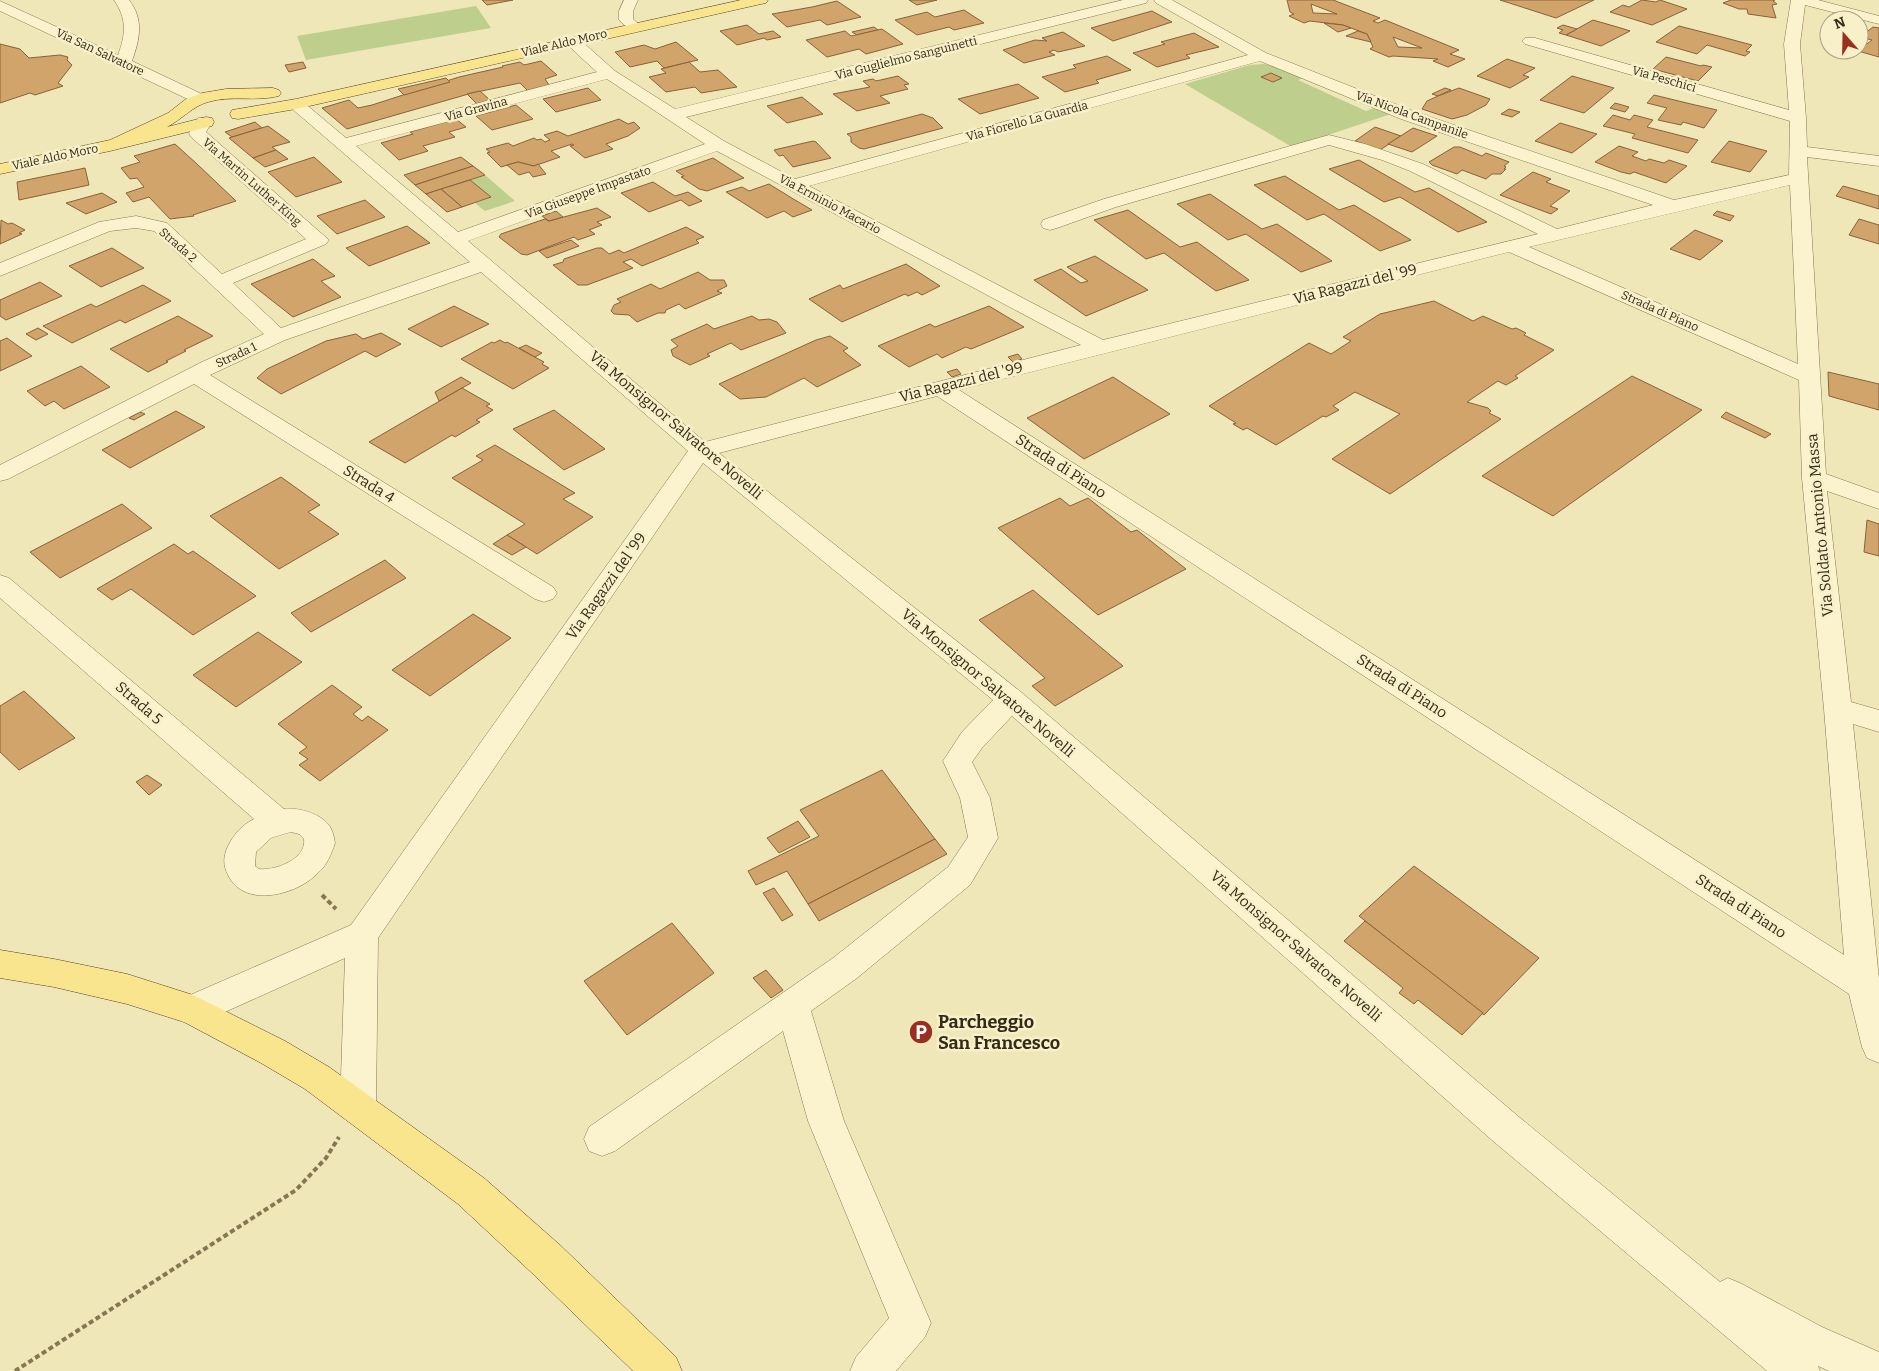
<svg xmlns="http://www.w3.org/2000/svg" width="1879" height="1371" font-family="Bitter,serif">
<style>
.green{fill:#bece8d}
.building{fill:#d1a46c;stroke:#886238;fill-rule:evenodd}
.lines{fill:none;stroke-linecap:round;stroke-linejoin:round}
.minor-casing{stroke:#877653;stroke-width:1}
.major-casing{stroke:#544328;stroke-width:1}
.path{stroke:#877653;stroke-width:4;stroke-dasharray:5 3;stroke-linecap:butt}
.minor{fill:#fbf3cd;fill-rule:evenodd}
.major{fill:#f8e58d;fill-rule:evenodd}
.labels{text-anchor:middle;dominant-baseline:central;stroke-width:5;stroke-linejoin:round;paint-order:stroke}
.far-street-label{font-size:12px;fill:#352b19;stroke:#f7f0c9}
.street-label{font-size:15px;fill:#352b19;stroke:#f7f0c9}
.near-poi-label{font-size:18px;font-weight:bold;fill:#352b19;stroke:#f7f0c9;text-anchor:start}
</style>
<rect width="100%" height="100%" fill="#f0e7b9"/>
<g class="green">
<polygon points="476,6 491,28 306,60 297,36"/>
<polygon points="1263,64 1274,65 1305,77 1298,80 1366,111 1379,106 1394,113 1292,147 1185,84 1250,65"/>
<polygon points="485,175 515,201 485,211 475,203 491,197 470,180"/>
</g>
<g class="building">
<polygon points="482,0 513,0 487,5"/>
<polygon points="909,0 937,0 917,5"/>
<path d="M1287 0H1333L1380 18 1373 21 1378 23 1385 20 1459 50 1450 54 1465 59 1448 67 1433 61 1438 59 1393 56 1389 57 1370 49 1373 47 1367 34 1343 25 1310 21 1304 23 1289 16 1294 14 1290 12ZM1311 4 1337 14 1313 13ZM1393 37 1422 48 1398 47Z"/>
<polygon points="1500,0 1594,0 1556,18"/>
<polygon points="1642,0 1656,2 1660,0 1687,9 1652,25 1610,12 1623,5 1629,7"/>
<polygon points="1731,0 1775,0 1773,1 1777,4 1772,5 1776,18 1748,14 1747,9 1739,9 1723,3"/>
<polygon points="837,1 861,17 827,25 820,20 787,27 772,14 812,7"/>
<polygon points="964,10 984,23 954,30 949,27 917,35 895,20 927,12 935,17"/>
<polygon points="1152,11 1172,22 1113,41 1091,28"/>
<polygon points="1593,20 1624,29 1630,31 1601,46 1566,35"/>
<polygon points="1324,23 1343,25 1351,28 1338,32"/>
<polygon points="747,25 759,34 773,31 781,37 767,40 764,38 737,45 720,31"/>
<polygon points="1563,25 1577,29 1566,35 1559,33 1563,30 1557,28"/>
<polygon points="1679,26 1722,37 1752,45 1746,51 1750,52 1745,56 1707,45 1697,54 1656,42"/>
<polygon points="874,27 878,30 857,35 852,32"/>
<polygon points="1873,27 1879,28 1879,57 1858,51 1872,40 1860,37"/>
<polygon points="882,29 903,44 866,54 859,49 827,57 806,40 845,31 851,36"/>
<polygon points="1358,31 1367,34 1371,42 1346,36"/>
<polygon points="1063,32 1085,46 1058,52 1054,50 1049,52 1055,55 1024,63 1003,50 1035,40 1047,41 1042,38"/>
<polygon points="1194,33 1219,47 1186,55 1190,58 1157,67 1133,53 1165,44 1161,42"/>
<polygon points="676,42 698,60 664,68 657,61 630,67 615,52 644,45 655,49"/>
<polygon points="0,44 20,49 29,58 60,55 68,57 67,60 72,65 58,83 63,86 35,95 30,93 0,103"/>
<polygon points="1107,56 1131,70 1096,80 1099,83 1065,92 1042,77 1076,68 1073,65"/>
<polygon points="1666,57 1701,66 1703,65 1712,67 1698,81 1653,69"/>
<polygon points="1507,59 1535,68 1523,75 1529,77 1510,88 1477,76"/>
<polygon points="541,61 557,75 545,79 549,85 528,91 520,83 472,93 347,129 322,108 349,100 358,108 372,105 459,77 503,67 502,66 520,62 524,65"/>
<polygon points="303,62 306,68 289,72 285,65"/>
<polygon points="689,62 700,72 718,70 737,87 701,93 695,87 666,92 649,77 666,73 661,69"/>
<polygon points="1271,73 1282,78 1273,82 1261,77"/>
<polygon points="898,76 909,84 904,85 908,89 880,96 890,103 857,111 833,94 870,87 863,81 873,79 876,81"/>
<polygon points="1572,76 1614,88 1584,113 1540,100"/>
<polygon points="446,78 450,82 404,95 398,89"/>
<polygon points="1018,84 1039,98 980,114 958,99"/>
<polygon points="588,88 601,100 556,112 543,99"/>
<polygon points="1445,88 1451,90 1438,96 1432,94"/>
<polygon points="1459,88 1490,99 1486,105 1467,115 1452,119 1422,109 1427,101 1438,96"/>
<polygon points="480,91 491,101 477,104 467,94"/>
<polygon points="1654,95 1691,104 1717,110 1704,128 1683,122 1681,125 1658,120 1667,108 1647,103"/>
<polygon points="802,97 823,114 787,123 767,106"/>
<polygon points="1615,103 1629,107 1625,112 1610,108"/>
<polygon points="516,105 533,119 492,130 476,116"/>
<polygon points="1509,109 1520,112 1512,117 1501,114"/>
<polygon points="922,114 933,118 943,128 864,149 859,148 851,142 851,137 847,134"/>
<polygon points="1613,115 1630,120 1634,115 1653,120 1647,127 1698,140 1688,153 1632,138 1635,134 1603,126"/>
<polygon points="456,119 466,127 449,132 455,137 423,146 428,151 399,160 381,143 413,134 410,132"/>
<polygon points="619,119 628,124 634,122 640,128 628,136 606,144 613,149 585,158 570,146 574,145 572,144 551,151 560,157 534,166 518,162 501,167 487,153 490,152 486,149 508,143 513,146 534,138 537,140 541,139 545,142 550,140 544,135 557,131 568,136"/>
<polygon points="255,122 262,128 232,137 225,132"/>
<polygon points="1560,123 1597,134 1572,153 1535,141"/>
<polygon points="268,126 290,142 272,147 276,150 253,158 229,138"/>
<polygon points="1375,127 1401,136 1380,150 1355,141"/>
<polygon points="1413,128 1437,136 1412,152 1388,144"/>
<polygon points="813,141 816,142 831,158 793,167 783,155 779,156 774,150"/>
<polygon points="1729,141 1767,151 1750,172 1711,162"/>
<polygon points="175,144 197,164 236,201 193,215 194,216 170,219 149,197 133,202 126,193 144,187 137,178 130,179 121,168 140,162 134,156"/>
<polygon points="1619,146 1638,152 1632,156 1646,161 1649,159 1664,163 1669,160 1687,166 1666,183 1634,172 1630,174 1621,172 1595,162"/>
<polygon points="1454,147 1460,147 1482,156 1486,153 1509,162 1504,166 1506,167 1504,169 1506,169 1501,174 1492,174 1486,179 1462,170 1457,174 1432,165 1429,162"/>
<polygon points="276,150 288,159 265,167 253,158"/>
<polygon points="314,157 342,182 296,197 268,172"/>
<polygon points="461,157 473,166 415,185 404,175"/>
<polygon points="713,158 744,178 707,191 699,189 681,177 684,176 676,171"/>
<polygon points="1359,160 1415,192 1429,188 1487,222 1458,232 1400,197 1384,202 1329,169"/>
<polygon points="518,162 534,166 538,164 546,174 533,177 529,172 519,175 507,165"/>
<polygon points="473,166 485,175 426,194 415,185"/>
<polygon points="85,168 89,185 19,200 17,182"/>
<polygon points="1533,172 1551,179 1546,182 1570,191 1550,206 1558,209 1551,214 1500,195"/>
<polygon points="1285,176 1339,210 1354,205 1411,240 1380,251 1324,214 1307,220 1254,185"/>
<polygon points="470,180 491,197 462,207 441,189"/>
<polygon points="653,182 675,196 688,192 702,201 689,206 681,200 649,212 621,193"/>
<polygon points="769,184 795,200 812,210 793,217 784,211 767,218 726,192 742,187 749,191"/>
<polygon points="1843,186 1879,196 1879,209 1836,196"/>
<polygon points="441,189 462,207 447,212 426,194"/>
<polygon points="102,193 117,202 86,214 66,203"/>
<polygon points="1210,194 1262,229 1277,224 1332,261 1301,272 1246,234 1228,240 1177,204"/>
<polygon points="365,200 385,217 337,234 317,216"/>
<polygon points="597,208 611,217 597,222 602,225 589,230 595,234 578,240 574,237 527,255 521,254 499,237 501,234 545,219 549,221"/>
<polygon points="1128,210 1180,247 1197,242 1249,280 1216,291 1164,253 1146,259 1094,220"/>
<polygon points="556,211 563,217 549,221 542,216"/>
<polygon points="1717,211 1734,216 1730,221 1713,215"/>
<polygon points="1859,219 1879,225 1879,244 1849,235"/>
<polygon points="1,220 8,224 12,223 25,230 19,233 22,234 0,244"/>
<polygon points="407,226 430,243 369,266 346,248"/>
<polygon points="686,227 704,237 696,240 699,243 642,266 631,259 623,262 633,268 587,285 578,285 553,265 563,262 564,259 597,248 602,248 609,254 619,250 624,253"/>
<polygon points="1695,230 1723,241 1700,260 1670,249"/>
<polygon points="571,240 579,246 547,258 539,251"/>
<polygon points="112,248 144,268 101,287 69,266"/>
<polygon points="1095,256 1148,290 1086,316 1034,280 1061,269 1081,283 1088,281 1067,267"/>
<polygon points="313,259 335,276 321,281 341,297 293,317 251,284"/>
<polygon points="906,264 940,286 922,295 917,292 908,296 905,294 842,322 809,299 840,285 843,289"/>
<polygon points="698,272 710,280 724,280 727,286 717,291 722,293 685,309 679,304 666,310 665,313 658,313 637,322 629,315 614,314 611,311 614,305 621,302 617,299 651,284 660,289"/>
<polygon points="40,282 62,296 6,320 0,316 0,300"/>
<polygon points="143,285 171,301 125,323 120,320 72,343 43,326 91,304 96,307"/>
<polygon points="1434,301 1473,321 1483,316 1512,329 1516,328 1526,333 1524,335 1554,350 1515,376 1518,378 1506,385 1498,381 1467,402 1488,408 1491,411 1489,413 1501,419 1390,494 1332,459 1400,414 1355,392 1333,406 1339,410 1326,417 1323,416 1276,445 1247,428 1243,430 1233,424 1236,423 1209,406 1309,343 1331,354 1351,341 1343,337 1380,314"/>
<polygon points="454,306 489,324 441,347 408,329"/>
<polygon points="989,306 1024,327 971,349 966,347 942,358 937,354 909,367 878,346 930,324 935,327"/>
<polygon points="178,316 213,336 184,350 186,351 166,361 168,362 148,372 110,349"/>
<polygon points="752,316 759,320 769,319 777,322 786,333 741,350 731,343 707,354 710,356 690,365 673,356 671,350 678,346 671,340 707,324 714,329"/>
<polygon points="38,328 48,334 36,340 26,334"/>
<polygon points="381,333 401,344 376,357 365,351 281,394 257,378 267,369 326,341 356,334 363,339"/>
<polygon points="830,336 848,348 843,351 861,365 817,387 804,378 766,397 740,399 719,384 816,340"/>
<polygon points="7,338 32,356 0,371 0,341"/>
<polygon points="500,340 505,343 507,342 544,362 542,364 549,368 513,389 461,359 492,342 494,343"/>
<polygon points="526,345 542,353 535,357 519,348"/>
<polygon points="1018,354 1022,359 1013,362 1008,357"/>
<polygon points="81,366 110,387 64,409 54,401 45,406 27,391"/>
<polygon points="957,369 961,374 952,377 947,372"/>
<polygon points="1828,372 1879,384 1879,410 1829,396"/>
<polygon points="1632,376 1702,410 1553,516 1482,476"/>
<polygon points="461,377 471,383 439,401 435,392"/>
<polygon points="1113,377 1170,414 1084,459 1027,418"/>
<polygon points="462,388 490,404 486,406 493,410 476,420 480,422 455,437 452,435 405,463 369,442"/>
<polygon points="554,410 605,449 564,470 513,429"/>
<polygon points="176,411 205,427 130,468 102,450"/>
<polygon points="140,412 145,414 134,420 129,418"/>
<polygon points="1726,412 1771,434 1765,438 1721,417"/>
<polygon points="495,445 575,493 563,499 593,517 537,554 507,535 525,524 452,478 483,460 476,456"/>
<polygon points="281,477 320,505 308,512 339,534 279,569 210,516"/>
<polygon points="1060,498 1070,506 1088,498 1131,532 1137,530 1186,569 1098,615 998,528"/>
<polygon points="122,504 152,528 60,578 30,552"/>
<polygon points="1867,520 1879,524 1879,556 1864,552"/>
<polygon points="507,535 526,547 512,555 493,544"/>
<polygon points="174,544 188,554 193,551 256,596 193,635 131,589 112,600 97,589"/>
<polygon points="385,560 406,578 311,632 291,613"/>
<polygon points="1033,590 1123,666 1055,706 1032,686 1045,678 979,620"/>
<polygon points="473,614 511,638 430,696 392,670"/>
<polygon points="258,632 302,662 236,707 193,675"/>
<polygon points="332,685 362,707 353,714 362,721 368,716 388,730 320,781 299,765 308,759 299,753 307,747 278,724"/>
<polygon points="24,691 75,738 19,770 0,752 0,706"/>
<polygon points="882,770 935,839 808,904 787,871 756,885 748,871 819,836 800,810"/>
<polygon points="147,775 162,785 149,795 136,782"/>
<polygon points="798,821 810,837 779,853 767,838"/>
<polygon points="935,839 947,854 819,921 808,904"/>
<polygon points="1414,866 1539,958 1484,1015 1359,916"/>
<polygon points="774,888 793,915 782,921 763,893"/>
<polygon points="1365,921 1374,928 1483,1013 1462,1035 1418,1000 1414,1004 1399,993 1403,988 1344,941"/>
<polygon points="672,923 714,973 627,1035 584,981"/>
<polygon points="766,970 783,990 771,998 753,978"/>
</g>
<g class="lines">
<g class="minor-casing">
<g id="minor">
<path d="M114 0H129C144 19 140 39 132 61L206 96 208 99 206 102H194L0 11V1L118 55C126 34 127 19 114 0Z"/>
<polygon points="624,0 638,0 633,11 633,19 642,27 640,30 630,30 619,20 619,11"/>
<path d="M1123 0H1148L1146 3 686 117 724 141 795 179 1248 55 1156 3 1154 0H1172L1266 53 1413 111 1674 200 1789 175 1790 121 1525 44 1522 41 1525 38H1535L1789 110 1784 44 1791 0H1818L1879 16V24L1805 5 1800 44 1806 118 1807 147 1879 156V166L1807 157 1826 474 1879 493V509L1827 491 1851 702 1879 710V732L1853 724 1879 979V1063L1867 1058 1862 1047 1849 994 937 396 719 453 1021 692 1519 1117 1720 1282 1728 1278 1742 1284 1822 1327 1879 1352V1371H1829L1818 1366 1820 1371H1767L1493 1141 1012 716 982 748 972 762 990 798 998 838 970 885 857 978 811 1011 844 1121 931 1323 925 1337 896 1371H850L856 1357 889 1318 808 1121 783 1031 615 1151 602 1156 589 1151 584 1139 589 1127 833 958 948 867 968 837 960 798 943 761 962 732 993 700 703 463 378 938 376 1107 371 1119 358 1124 345 1119 340 1107 345 958 205 1021 193 1025 181 1021 176 1010 181 999 351 925 688 451 481 272 285 340 210 375 553 587 557 593 553 599 544 602 535 599 194 384 8 479 0 481V465L202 362 264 334 154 231 136 228 110 231 0 276V263L99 222 136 216 167 223 222 274 306 239 191 137 189 133 198 118H210L212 122 206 132 329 240 326 244 233 283 281 328 470 262 290 107 288 104 290 101H302L346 138 597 72 576 53 565 41 568 38H578L615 71 675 109ZM1260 61 1401 119 1653 205 1557 229 1423 164 1365 144 1329 135 1104 199 1043 220 1041 224 1043 228 1050 230 1057 228 1116 207 1329 145 1382 160 1410 171 1538 234 1103 340 809 186ZM607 79 705 144 458 232 356 146ZM717 151 1081 345 705 442 468 241ZM1790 185 1798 364 1529 247ZM1509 252 1799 380 1802 478 1824 709 1844 955 959 390Z"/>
<path d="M0 575 9 578 284 809C297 807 319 813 328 824 333 830 334 837 335 843 331 855 327 865 318 873 297 895 244 909 228 875 223 865 223 857 228 846 234 834 242 825 254 819L0 598ZM291 832 299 834 304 839C307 859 275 871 259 869L255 866 256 852 271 838Z"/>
</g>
</g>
<g class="major-casing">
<g id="major">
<polygon points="741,0 768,0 766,3 761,4 296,109 238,119 232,118 230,114 232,110 238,109 296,99"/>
<path d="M273 88 279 90 281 93 279 96C256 102 231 95 208 102 193 106 181 120 167 127L206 117 212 118 214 122 212 126 110 151 0 174V164L110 140 168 113 186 99 202 93 226 89Z"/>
<polygon points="0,950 54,959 127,974 193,995 285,1041 329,1067 484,1178 560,1245 676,1357 682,1371 633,1371 532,1273 458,1204 305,1089 261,1063 184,1022 127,1004 54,987 0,978"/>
</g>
</g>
<g class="path">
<polyline points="322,895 336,909"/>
<polyline points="15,1371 296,1190 326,1158 339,1137"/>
</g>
<use href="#minor" class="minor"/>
<use href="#major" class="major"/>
</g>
<defs>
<g id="parking-disc" transform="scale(1.25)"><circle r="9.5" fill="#9a2f20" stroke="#f7f0c9"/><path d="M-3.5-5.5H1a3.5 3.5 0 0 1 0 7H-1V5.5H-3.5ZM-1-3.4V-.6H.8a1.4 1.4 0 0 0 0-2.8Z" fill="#fff"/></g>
</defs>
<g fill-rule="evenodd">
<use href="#parking-disc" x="921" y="1032"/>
</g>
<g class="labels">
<g class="far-street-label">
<text transform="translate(564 43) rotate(-13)">Viale Aldo Moro</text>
<text transform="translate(100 52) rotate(25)">Via San Salvatore</text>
<text transform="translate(906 58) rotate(-14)">Via Guglielmo Sanguinetti</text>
<text transform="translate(1664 79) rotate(16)">Via Peschici</text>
<text transform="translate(476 109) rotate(-15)">Via Gravina</text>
<text transform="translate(1412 115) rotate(20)">Via Nicola Campanile</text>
<text transform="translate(1027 121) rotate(-15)">Via Fiorello La Guardia</text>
<text transform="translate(55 157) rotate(-12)">Viale Aldo Moro</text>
<text transform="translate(252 182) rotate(41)">Via Martin Luther King</text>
<text transform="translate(588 192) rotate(-20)">Via Giuseppe Impastato</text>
<text transform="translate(830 204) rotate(28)">Via Erminio Macario</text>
<text transform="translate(178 245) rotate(41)">Strada 2</text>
<text transform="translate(1660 311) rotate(24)">Strada di Piano</text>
<text transform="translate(236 355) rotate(-25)">Strada 1</text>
</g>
<g class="street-label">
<text transform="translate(1355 284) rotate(-14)">Via Ragazzi del '99</text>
<text transform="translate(961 382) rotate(-14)">Via Ragazzi del '99</text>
<text transform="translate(676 425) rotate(40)">Via Monsignor Salvatore Novelli</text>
<text transform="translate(1061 466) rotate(33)">Strada di Piano</text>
<text transform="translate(369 484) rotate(32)">Strada 4</text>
<text transform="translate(1820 525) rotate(-95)">Via Soldato Antonio Massa</text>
<text transform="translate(606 586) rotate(-55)">Via Ragazzi del '99</text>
<text transform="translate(988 683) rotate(40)">Via Monsignor Salvatore Novelli</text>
<text transform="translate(1402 686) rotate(33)">Strada di Piano</text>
<text transform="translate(139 703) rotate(41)">Strada 5</text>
<text transform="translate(1741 906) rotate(33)">Strada di Piano</text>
<text transform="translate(1296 946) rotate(41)">Via Monsignor Salvatore Novelli</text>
</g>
<g class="near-poi-label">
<text x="938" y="1022">Parcheggio<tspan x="938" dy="21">San Francesco</tspan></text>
</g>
</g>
<g transform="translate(1844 35) rotate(340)"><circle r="24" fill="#f7f0c9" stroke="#a9a183"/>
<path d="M0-4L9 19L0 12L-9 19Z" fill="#9a2f20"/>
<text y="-8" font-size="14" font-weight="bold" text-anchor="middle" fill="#352b19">N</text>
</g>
</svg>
